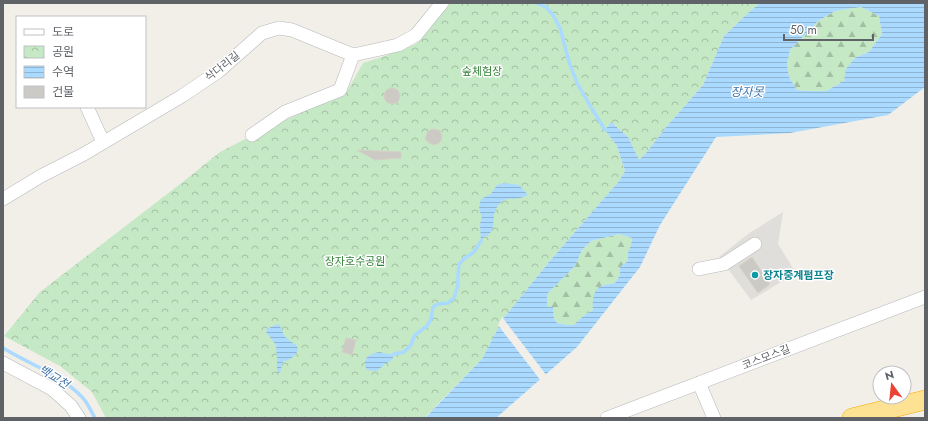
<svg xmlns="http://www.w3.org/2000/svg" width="928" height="421" font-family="Jost,'Noto Sans KR',sans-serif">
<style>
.industrial{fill:#e0deda}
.forest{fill:url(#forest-firs)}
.park{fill:url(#park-crowns)}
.water{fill:url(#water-rules);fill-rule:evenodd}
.pier{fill:#f1efe8}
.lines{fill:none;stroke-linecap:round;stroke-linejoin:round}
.stream{stroke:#aadaff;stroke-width:3.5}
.building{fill:#cccac5;stroke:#d6d1c6}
.minor-casing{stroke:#b5b8bc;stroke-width:14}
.highway-casing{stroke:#f9ab00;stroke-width:20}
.minor{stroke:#fff;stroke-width:13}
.highway{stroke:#fde293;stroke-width:19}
.culture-dot{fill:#0f9aa8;stroke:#fff;stroke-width:1.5}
.labels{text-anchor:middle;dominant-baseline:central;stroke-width:3;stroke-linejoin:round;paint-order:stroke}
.street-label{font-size:11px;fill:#5f6368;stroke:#fff}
.park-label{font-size:11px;fill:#348238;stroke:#fff}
.culture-label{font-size:11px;font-weight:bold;fill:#0d838f;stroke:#fff;text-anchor:start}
.water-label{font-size:12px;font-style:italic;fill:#4174aa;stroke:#fff}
</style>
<defs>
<pattern id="forest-firs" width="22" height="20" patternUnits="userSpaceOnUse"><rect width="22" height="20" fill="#c5e8c5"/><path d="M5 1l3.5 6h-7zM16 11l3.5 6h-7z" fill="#a3c0a4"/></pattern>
<pattern id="park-crowns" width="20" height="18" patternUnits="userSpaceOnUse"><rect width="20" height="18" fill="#c5e8c5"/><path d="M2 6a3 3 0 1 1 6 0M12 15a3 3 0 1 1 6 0" fill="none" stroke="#a3c0a4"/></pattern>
<pattern id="water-rules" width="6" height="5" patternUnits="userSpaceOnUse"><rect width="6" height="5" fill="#aadaff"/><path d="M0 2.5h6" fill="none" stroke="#8eb4d2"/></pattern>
</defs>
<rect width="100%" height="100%" fill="#f1efe8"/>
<polygon class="industrial" points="783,212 778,244 796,273 751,300 719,257 748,234"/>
<g class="forest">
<polygon points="861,7 879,16 882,34 869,52 856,57 844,81 826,91 809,91 797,90 789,77 787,64 790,50 818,21 835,11"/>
<polygon points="619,234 632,238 631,245 628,252 628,261 621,267 620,275 615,283 601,286 593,310 582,317 574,325 568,325 557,323 554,318 553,307 549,307 547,306 547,298 548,293 575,266 582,250 591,241"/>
</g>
<polygon class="park" points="451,3 760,3 747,14 724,36 703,85 667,126 646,153 639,161 628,137 611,122 605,130 617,146 625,171 619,181 549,262 503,319 482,359 424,418 106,418 92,392 60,366 4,336 40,292 184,181 220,152 263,130 346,93 363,63 385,56 416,44"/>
<g class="water">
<path d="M760 3H925V87L888 115 790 133 716 137 660 225 640 267 577 347 496 418H425L482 359 503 319 549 262 619 181 625 171 617 146 605 130 611 122 628 137 639 160 646 153 667 126 703 85 724 36 747 14ZM861 7 879 16 882 34 869 52 856 57 846 69 844 81 826 91H809L797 90 789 77 787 64 790 50 818 21 835 11ZM619 234 632 238 631 245 628 252V261L620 267V275L615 283C610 284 605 285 601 286 593 290 592 302 593 310L582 317 574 325H568L557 323 554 318 553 307H549L547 306V298L548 293 575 266 582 250 591 241Z"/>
<path d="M504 183 519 185 528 195C524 196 522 198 519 198 513 200 508 197 503 201 488 211 498 227 489 234 488 236 485 236 484 237L481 243 480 224 482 216C478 209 479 207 481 199L491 194 497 185Z"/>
<path d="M279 324 285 337 297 346 298 350C295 357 291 359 283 362L280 372 277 374V358L276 345 266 332 267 329 273 326Z"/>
<path d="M379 352C385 353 389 355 394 354L392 360 385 364 377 371 367 370C361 359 369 354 379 352Z"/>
</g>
<polygon class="pier" points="502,317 547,376 541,381 498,325"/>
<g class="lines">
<g class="stream">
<polyline points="536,3 546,7 553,15 560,28 569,62 577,83 592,109 605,130"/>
<path d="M3 348C29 364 60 374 82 397 87 402 91 411 95 418"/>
<polyline points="394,354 404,352 411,345 415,335 427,326 431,319 433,307 438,304 448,303 454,298 458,285 458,276 459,264 465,258 474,252 481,241"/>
</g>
</g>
<g class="building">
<circle cx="392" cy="96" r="8"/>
<polygon points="432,129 438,130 440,131 442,136 441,141 439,143 434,145 429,143 426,140 425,140 427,133 430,130"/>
<polygon points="357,150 401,152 401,158 375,160"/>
<polygon points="752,257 770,284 758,293 739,266"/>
<polygon points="346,338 356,340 352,355 342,352"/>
</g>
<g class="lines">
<g class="minor-casing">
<g id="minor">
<polyline points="87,107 103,142"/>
<polyline points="252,135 285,112 340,90 353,55"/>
<polyline points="3,199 41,176 84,154 182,96 219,71 262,33 279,28 292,30 353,55 376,50 398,45 416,35 442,3"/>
<polyline points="699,269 724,264 755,244"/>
<polyline points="3,363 52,389 71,406 79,418"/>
<polyline points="699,383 714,418"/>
<polyline points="607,418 925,297"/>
</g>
</g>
<g class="highway-casing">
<polyline id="highway" points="852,418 925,400"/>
</g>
<use href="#minor" class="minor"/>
<use href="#highway" class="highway"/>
</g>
<circle class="culture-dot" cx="755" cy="275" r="4"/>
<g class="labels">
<g class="street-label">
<text transform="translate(222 66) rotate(-38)">삭다리길</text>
<text transform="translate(766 357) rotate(-21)">코스모스길</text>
</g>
<g class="park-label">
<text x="482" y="71">숲체험장</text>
<text x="355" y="261">장자호수공원</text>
</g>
<g class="culture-label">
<text x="763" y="275">장자중계펌프장</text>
</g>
<g class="water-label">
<text x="747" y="92">장자못</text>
<text transform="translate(54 377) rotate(32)">백교천</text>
</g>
</g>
<rect width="928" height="421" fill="none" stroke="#5f6368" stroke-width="8"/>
<rect x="16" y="16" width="130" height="92" fill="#ffffff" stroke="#bfc1c3"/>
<rect x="24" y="29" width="20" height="6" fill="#ffffff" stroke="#bfc1c3"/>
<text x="52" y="36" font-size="12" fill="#5f6368">도로</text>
<rect x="24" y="46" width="20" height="12" fill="url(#park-crowns)" stroke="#bfc1c3"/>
<text x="52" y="56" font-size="12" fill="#5f6368">공원</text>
<rect x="24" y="66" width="20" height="12" fill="url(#water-rules)" stroke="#bfc1c3"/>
<text x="52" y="76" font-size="12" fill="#5f6368">수역</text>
<rect x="24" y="86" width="20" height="12" fill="#cccac5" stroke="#bfc1c3"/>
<text x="52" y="96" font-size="12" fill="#5f6368">건물</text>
<g transform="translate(892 385) rotate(345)"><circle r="19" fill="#ffffff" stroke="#bfc1c3"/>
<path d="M0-3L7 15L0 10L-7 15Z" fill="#ea4335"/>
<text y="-6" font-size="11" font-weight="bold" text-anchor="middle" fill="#5f6368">N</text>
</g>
<path d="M784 34v6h89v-6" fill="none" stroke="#5f6368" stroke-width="2"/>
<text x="790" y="34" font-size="12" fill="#5f6368" stroke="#ffffff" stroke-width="3" paint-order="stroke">50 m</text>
</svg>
